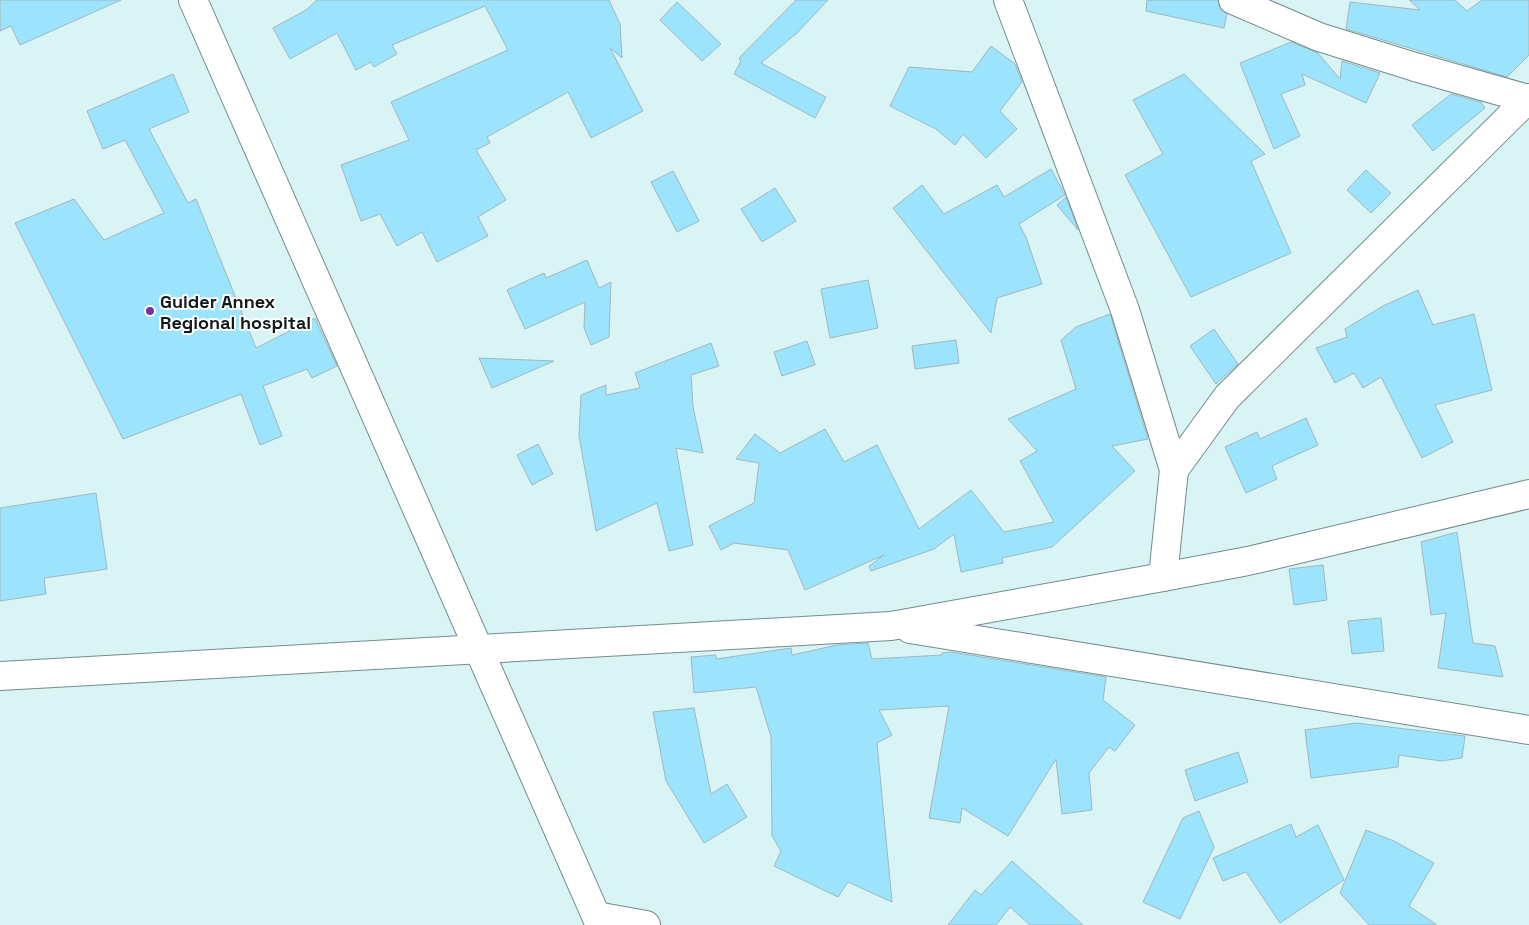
<svg xmlns="http://www.w3.org/2000/svg" width="1529" height="925" font-family="'Space Grotesk',sans-serif">
<style>
.building{fill:#9ce4fd;stroke:#a0b7bf}
.lines{fill:none;stroke-linecap:round;stroke-linejoin:round}
.minor-casing{stroke:#748c8d;stroke-width:30}
.primary-casing{stroke:#748c8d;stroke-width:30}
.minor{stroke:#fff;stroke-width:28}
.primary{stroke:#fff;stroke-width:28}
.poi-dot{fill:#7533a7;stroke:#fff;stroke-width:2}
.labels{text-anchor:middle;dominant-baseline:central;stroke-width:4;stroke-linejoin:round;paint-order:stroke}
.poi-label{font-size:18px;font-weight:bold;fill:#111a1b;stroke:#fff;text-anchor:start}
</style>
<rect width="100%" height="100%" fill="#d9f4f5"/>
<g class="building">
<polygon points="0,0 121,0 20,45 11,26 0,31"/>
<polygon points="317,0 609,0 620,24 622,58 610,48 643,111 591,138 568,92 487,137 490,143 476,150 506,200 478,217 488,236 437,262 422,232 397,246 380,214 361,221 341,165 409,140 391,102 508,50 485,6 392,45 397,54 374,67 371,62 356,70 337,33 290,59 273,28 306,10"/>
<polygon points="796,0 828,0 797,33 761,63 826,97 815,118 734,74 741,61 739,58"/>
<polygon points="1147,0 1218,0 1220,9 1227,14 1224,28 1146,11"/>
<polygon points="1409,0 1455,0 1467,11 1482,0 1529,0 1529,55 1507,77 1346,29 1350,2 1420,10"/>
<polygon points="677,2 721,44 702,61 660,20"/>
<polygon points="1291,42 1318,53 1340,79 1342,61 1380,73 1366,103 1302,74 1305,85 1281,94 1300,136 1274,149 1240,63"/>
<polygon points="991,46 1015,64 1022,82 1000,111 1017,129 986,158 963,134 955,145 936,129 890,106 909,67 972,72"/>
<polygon points="173,74 189,112 149,129 188,203 196,199 256,348 315,318 337,366 312,378 307,369 263,386 282,436 260,445 241,394 123,439 15,223 74,199 104,240 164,213 125,140 103,149 87,111"/>
<polygon points="1184,74 1265,154 1251,161 1291,253 1191,297 1125,175 1163,154 1133,100"/>
<polygon points="1451,94 1481,102 1485,108 1433,151 1412,125"/>
<polygon points="1051,169 1065,195 1019,224 1026,237 1042,284 997,298 991,333 893,208 922,185 944,214 997,185 1004,197"/>
<polygon points="1366,170 1391,193 1371,213 1347,190"/>
<polygon points="673,171 699,221 677,232 651,182"/>
<polygon points="775,188 796,221 762,242 741,209"/>
<polygon points="1066,197 1078,230 1057,205"/>
<polygon points="587,260 599,288 611,282 609,337 591,345 584,328 585,302 525,329 507,290 544,273 546,278"/>
<polygon points="868,280 878,328 830,338 821,289"/>
<polygon points="1418,290 1433,325 1474,314 1492,390 1435,405 1453,442 1422,458 1381,377 1363,388 1354,373 1335,383 1316,348 1347,337 1345,329 1383,306"/>
<polygon points="1110,314 1148,439 1112,446 1135,471 1052,547 1002,558 1003,563 961,572 954,534 934,549 871,571 869,566 884,555 805,590 788,550 734,543 721,550 709,526 754,503 759,463 736,459 755,434 780,453 825,429 844,462 877,445 919,529 971,490 1004,532 1054,522 1020,461 1037,451 1008,419 1076,389 1061,340 1076,327"/>
<polygon points="1214,329 1238,364 1216,384 1190,346"/>
<polygon points="956,340 959,363 915,369 912,346"/>
<polygon points="807,341 815,365 782,376 774,352"/>
<polygon points="711,343 719,366 691,375 693,407 703,453 676,448 693,545 669,551 657,503 596,531 579,436 581,395 606,385 606,395 640,388 635,373"/>
<polygon points="479,358 554,361 492,388"/>
<polygon points="1306,418 1318,445 1272,466 1277,479 1246,493 1225,447 1257,432 1260,439"/>
<polygon points="538,444 553,474 532,485 517,455"/>
<polygon points="96,493 107,569 44,578 46,594 0,601 0,508"/>
<polygon points="1457,532 1473,643 1495,646 1503,677 1438,668 1446,613 1431,615 1421,542"/>
<polygon points="1323,565 1327,600 1294,605 1289,569"/>
<polygon points="1381,618 1384,651 1352,654 1348,621"/>
<polygon points="868,643 872,659 942,655 942,653 951,652 1106,677 1103,700 1135,725 1115,751 1109,747 1089,773 1092,810 1062,814 1056,759 1008,836 962,808 960,823 929,818 949,706 879,710 892,735 877,743 892,902 848,882 838,897 774,866 781,851 772,836 771,737 756,687 694,693 691,657 716,655 716,659 791,648 792,655 837,645"/>
<polygon points="694,708 711,794 727,784 747,817 704,843 666,781 653,712"/>
<polygon points="1356,723 1465,736 1462,758 1441,761 1399,755 1398,767 1311,778 1305,730"/>
<polygon points="1238,752 1248,782 1195,801 1185,770"/>
<polygon points="1199,811 1214,847 1180,919 1143,902 1183,818"/>
<polygon points="1291,824 1296,837 1318,825 1344,880 1280,923 1246,872 1223,881 1213,858"/>
<polygon points="1366,830 1394,841 1434,863 1409,906 1437,925 1369,925 1340,893"/>
<polygon points="1012,861 1083,925 1030,925 1010,907 996,925 948,925 975,890 981,895"/>
</g>
<g class="lines">
<g class="minor-casing">
<g id="minor">
<polyline points="1233,0 1319,37 1415,67 1528,99"/>
<polyline points="1174,470 1227,397 1529,98"/>
<polyline points="1163,577 1248,561 1529,494"/>
<polyline points="910,629 1529,730"/>
<polyline points="0,676 891,626 1163,577 1174,470 1125,310 1008,0"/>
<polyline points="596,916 646,925"/>
</g>
</g>
<g class="primary-casing">
<polyline id="primary" points="193,0 600,925"/>
</g>
<use href="#minor" class="minor"/>
<use href="#primary" class="primary"/>
</g>
<circle class="poi-dot" cx="150" cy="311" r="5"/>
<g class="labels">
<g class="poi-label">
<text x="160" y="301">Guider Annex<tspan x="160" dy="21">Regional hospital</tspan></text>
</g>
</g>
</svg>
